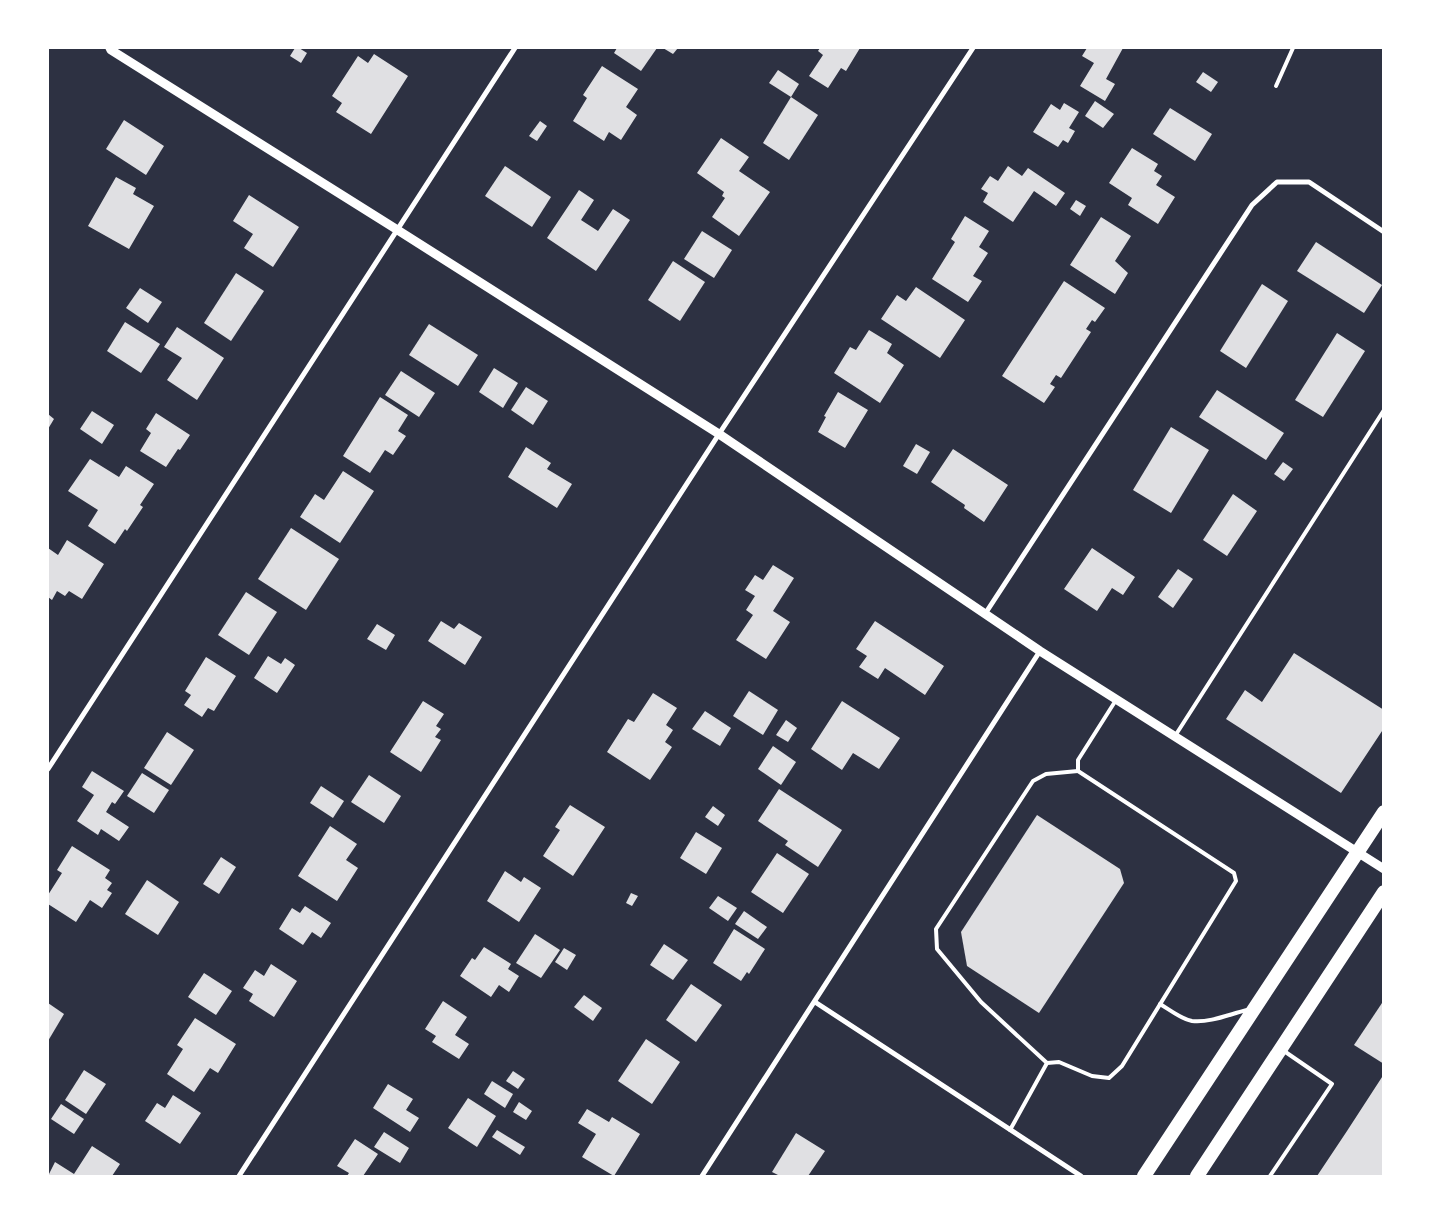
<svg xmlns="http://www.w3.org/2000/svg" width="1431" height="1224" font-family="Manrope,sans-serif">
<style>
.building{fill:#e0e0e3}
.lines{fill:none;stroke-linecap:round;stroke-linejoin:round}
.service{stroke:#fff;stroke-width:4}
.minor{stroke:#fff;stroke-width:5}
.tertiary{stroke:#fff;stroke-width:9}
.trunk{stroke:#fff;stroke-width:14}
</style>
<rect width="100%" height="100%" fill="#2d3142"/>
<g class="building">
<polygon points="295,48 299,48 307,53 301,63 290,56"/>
<polygon points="617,48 657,48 641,71 614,53"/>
<polygon points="663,48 678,48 673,54"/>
<polygon points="820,48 860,48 846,71 841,68 828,88 809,76 823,55 818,51"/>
<polygon points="1087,48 1123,48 1106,79 1115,84 1105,101 1080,86 1094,63 1082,56"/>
<polygon points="374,54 408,76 371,134 336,112 342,103 332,96 358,56 368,63"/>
<polygon points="602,66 638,89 626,107 637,115 621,140 609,132 604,141 573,121 587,98 583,95"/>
<polygon points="778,70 799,84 791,97 769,83"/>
<polygon points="1203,72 1218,82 1211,92 1196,82"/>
<polygon points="791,97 818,115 789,160 763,143"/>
<polygon points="1095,101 1114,114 1103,128 1085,116"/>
<polygon points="1064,103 1079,112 1069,128 1075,131 1068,143 1063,140 1058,147 1033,132 1051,104 1060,110"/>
<polygon points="1170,108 1212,134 1195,161 1153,134"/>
<polygon points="124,120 164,146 146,175 106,149"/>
<polygon points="540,121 547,126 537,141 529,136"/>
<polygon points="721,138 749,157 739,171 770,192 739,236 712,217 725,198 722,196 724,192 697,173"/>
<polygon points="1132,148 1158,164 1154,171 1162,176 1156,185 1175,197 1158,224 1128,205 1132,198 1109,183"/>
<polygon points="505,166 551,197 532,227 485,196"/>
<polygon points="1008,166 1022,176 1028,168 1065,193 1056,206 1034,191 1013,222 983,202 988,193 981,189 990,176 998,181"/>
<polygon points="116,177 136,188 133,194 154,206 129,249 88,226"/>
<polygon points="579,190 594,200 581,220 598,231 613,209 630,220 596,271 547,238"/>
<polygon points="249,195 299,227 273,267 244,248 253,234 233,221"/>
<polygon points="1076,200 1086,206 1080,216 1070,209"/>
<polygon points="965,216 989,231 979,247 988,253 973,276 982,281 968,302 932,279 955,242 951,239"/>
<polygon points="1101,217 1131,236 1115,261 1128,273 1115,294 1070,265"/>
<polygon points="702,231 732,250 714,278 684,259"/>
<polygon points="1316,242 1382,285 1364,313 1297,271"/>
<polygon points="673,261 705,282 680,321 648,300"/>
<polygon points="236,273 264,291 231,341 204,323"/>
<polygon points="1064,281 1105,308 1095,322 1092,320 1086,329 1091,332 1061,378 1056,375 1050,384 1055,387 1044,403 1002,376"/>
<polygon points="1262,284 1288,301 1246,368 1220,351"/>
<polygon points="916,287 965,320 940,358 881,319 897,295 906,301"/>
<polygon points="140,288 162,302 148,323 126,308"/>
<polygon points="125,322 160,344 141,373 107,351"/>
<polygon points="429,324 478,355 458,386 409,355"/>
<polygon points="177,327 224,358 197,400 167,380 182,358 164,347"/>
<polygon points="869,330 892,344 887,353 904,365 880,403 834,373 850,347 856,350"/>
<polygon points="1337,333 1365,351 1323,417 1295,400"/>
<polygon points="494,368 518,383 503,408 479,392"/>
<polygon points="401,371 435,393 419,417 385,395"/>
<polygon points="526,387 548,401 533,425 511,410"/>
<polygon points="1217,390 1284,433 1266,460 1199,417"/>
<polygon points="838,392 868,410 845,448 818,432 826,417 824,416"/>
<polygon points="380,397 408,415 398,431 406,436 393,455 385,450 370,473 343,456"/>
<polygon points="92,411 114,425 102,444 80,429"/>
<polygon points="156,413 190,435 180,450 178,449 166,467 140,451 151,433 146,429"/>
<polygon points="48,414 54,419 48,429"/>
<polygon points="1171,427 1209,450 1171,513 1133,490"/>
<polygon points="916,444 930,452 917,474 903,466"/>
<polygon points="526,447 551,463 547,469 572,484 557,508 508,477"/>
<polygon points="953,449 1008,485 984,522 964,508 965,505 931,482"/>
<polygon points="90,459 119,477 126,466 154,484 140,505 143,507 127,531 125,529 115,544 88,526 98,510 68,491"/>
<polygon points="1283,462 1293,469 1284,481 1274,474"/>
<polygon points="343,471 374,491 340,543 300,517 315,494 324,500"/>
<polygon points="1233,494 1257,511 1227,556 1203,540"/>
<polygon points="291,528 339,559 306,610 258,579"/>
<polygon points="67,540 104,564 82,599 69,591 65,596 57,591 52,600 48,597 48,548 58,555"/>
<polygon points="1092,548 1135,577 1123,595 1112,588 1097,611 1064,589"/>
<polygon points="773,565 794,578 773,611 790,622 766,659 736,640 753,615 746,610 755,596 745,590 755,575 763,580"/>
<polygon points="1178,569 1193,579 1173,608 1158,597"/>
<polygon points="246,592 277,612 249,655 218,635"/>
<polygon points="441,621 454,629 459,623 482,637 465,665 428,641"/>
<polygon points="875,621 944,666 925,695 885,668 878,679 859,667 867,656 856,649"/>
<polygon points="377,624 395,635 386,650 367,639"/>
<polygon points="1294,653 1384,710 1384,728 1341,793 1226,719 1245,690 1262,702"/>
<polygon points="268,656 281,664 285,658 295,665 277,693 254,678"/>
<polygon points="206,657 236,676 214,711 208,708 202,717 184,705 191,695 185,691"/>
<polygon points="749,691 778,710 763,735 733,716"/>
<polygon points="653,693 677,708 666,725 673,730 665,742 672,747 650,780 607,752 628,719 634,722"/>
<polygon points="423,701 444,714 436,726 441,729 435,737 441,740 421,772 390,752"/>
<polygon points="842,701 900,738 879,769 853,753 842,770 811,749"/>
<polygon points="705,711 731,728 720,746 692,729"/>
<polygon points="786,720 797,728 788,742 776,735"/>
<polygon points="167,732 194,750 171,785 144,768"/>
<polygon points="773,746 796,762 781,785 758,769"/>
<polygon points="92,771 124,791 115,804 112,802 106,812 129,827 119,841 101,829 98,835 77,821 94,795 82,787"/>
<polygon points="142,773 169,790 154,813 127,796"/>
<polygon points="369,775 401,796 384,823 351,802"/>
<polygon points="321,786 344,801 333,818 310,803"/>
<polygon points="779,789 842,830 818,867 785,845 788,841 758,821"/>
<polygon points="570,805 605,827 573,876 543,856 560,830 555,827"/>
<polygon points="713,806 725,815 718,826 705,817"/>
<polygon points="1037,815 1120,869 1124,883 1039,1013 967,966 961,932"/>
<polygon points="330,826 357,844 346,860 358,868 337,901 298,876"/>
<polygon points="696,832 722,848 706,874 680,858"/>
<polygon points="72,846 110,870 105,878 112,883 107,890 112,893 102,908 90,900 76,922 48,904 48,895 62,873 57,870"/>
<polygon points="777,853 809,874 783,913 751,892"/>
<polygon points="221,857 236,867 219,894 203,884"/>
<polygon points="505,871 521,882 524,877 541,888 519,922 487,901"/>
<polygon points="147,880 179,902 158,935 125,914"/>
<polygon points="631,893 638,896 632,906 626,903"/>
<polygon points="718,896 737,908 728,921 709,908"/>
<polygon points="305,906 331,923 321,938 312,932 303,945 279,929 292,908 300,913"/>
<polygon points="744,911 767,927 758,939 735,924"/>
<polygon points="734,929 765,949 749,974 747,972 741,981 713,963"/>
<polygon points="535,934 560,950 541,978 516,963"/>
<polygon points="664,944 688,960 673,980 650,965"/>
<polygon points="484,947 511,964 508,969 519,976 509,992 499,985 491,997 460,976 472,958 475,960"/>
<polygon points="564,948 576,955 567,970 555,962"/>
<polygon points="271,964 297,981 274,1017 249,1001 253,994 243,988 255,970 264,976"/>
<polygon points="204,973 232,991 216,1015 188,997"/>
<polygon points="691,984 722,1005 696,1042 666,1020"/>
<polygon points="584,995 602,1008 593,1021 574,1007"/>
<polygon points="1384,1000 1384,1064 1354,1045"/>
<polygon points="443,1001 467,1017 455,1035 469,1044 459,1059 432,1042 436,1036 425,1029"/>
<polygon points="48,1003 64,1014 48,1041"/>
<polygon points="195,1018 236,1044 218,1073 210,1068 194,1092 167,1074 183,1049 177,1045"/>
<polygon points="646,1039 680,1062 652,1104 618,1081"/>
<polygon points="84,1070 106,1084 86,1114 65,1100"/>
<polygon points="513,1071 525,1079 518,1089 506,1081"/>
<polygon points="1384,1074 1384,1176 1317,1176 1347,1131"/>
<polygon points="492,1081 513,1094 505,1108 484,1094"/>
<polygon points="388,1084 413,1099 406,1110 419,1118 410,1132 373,1108"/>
<polygon points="173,1095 201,1113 180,1144 145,1121 157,1103 165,1108"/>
<polygon points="468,1098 496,1116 477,1147 448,1128"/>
<polygon points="519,1102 532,1111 526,1120 513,1112"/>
<polygon points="61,1104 84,1119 74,1134 51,1119"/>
<polygon points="587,1109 609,1122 612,1117 640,1134 614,1176 582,1157 596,1134 578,1123"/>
<polygon points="497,1130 525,1147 520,1155 492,1137"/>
<polygon points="384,1132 409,1148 400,1163 374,1147"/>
<polygon points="796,1133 825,1151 808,1176 780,1176 772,1172"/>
<polygon points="355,1139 378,1154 363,1176 347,1176 349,1173 337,1166"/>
<polygon points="92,1146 120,1164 112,1176 48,1176 55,1162 74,1174"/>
</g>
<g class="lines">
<g class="service">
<polyline points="1276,86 1293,48"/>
<polyline points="1175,736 1384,410"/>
<path d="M1160 1004C1170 1010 1181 1019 1192 1021 1210 1023 1230 1014 1247 1010"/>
<polyline points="1047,1063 981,1002 937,949 936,929 1033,781 1046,774 1078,771"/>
<polyline points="1010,1130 1047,1063 1059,1062 1092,1076 1109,1078 1122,1066 1236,881 1234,873 1078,771 1078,760 1116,700"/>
<polyline points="1270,1176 1332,1084 1284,1051"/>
</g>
<g class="minor">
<polyline points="985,614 1252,205 1277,182 1309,182 1384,232"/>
<polyline points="48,769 515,48"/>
<polyline points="815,1002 1081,1176"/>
<polyline points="239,1176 719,434 973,48"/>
<polyline points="702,1176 1040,651"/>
</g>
<polyline class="tertiary" points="110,48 111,50 396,229 719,434 1040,651 1384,869"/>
<g class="trunk">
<polyline points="1144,1176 1384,812"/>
<polyline points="1197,1176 1384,892"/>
</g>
</g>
<rect width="1431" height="1224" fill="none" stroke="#ffffff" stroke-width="98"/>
</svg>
